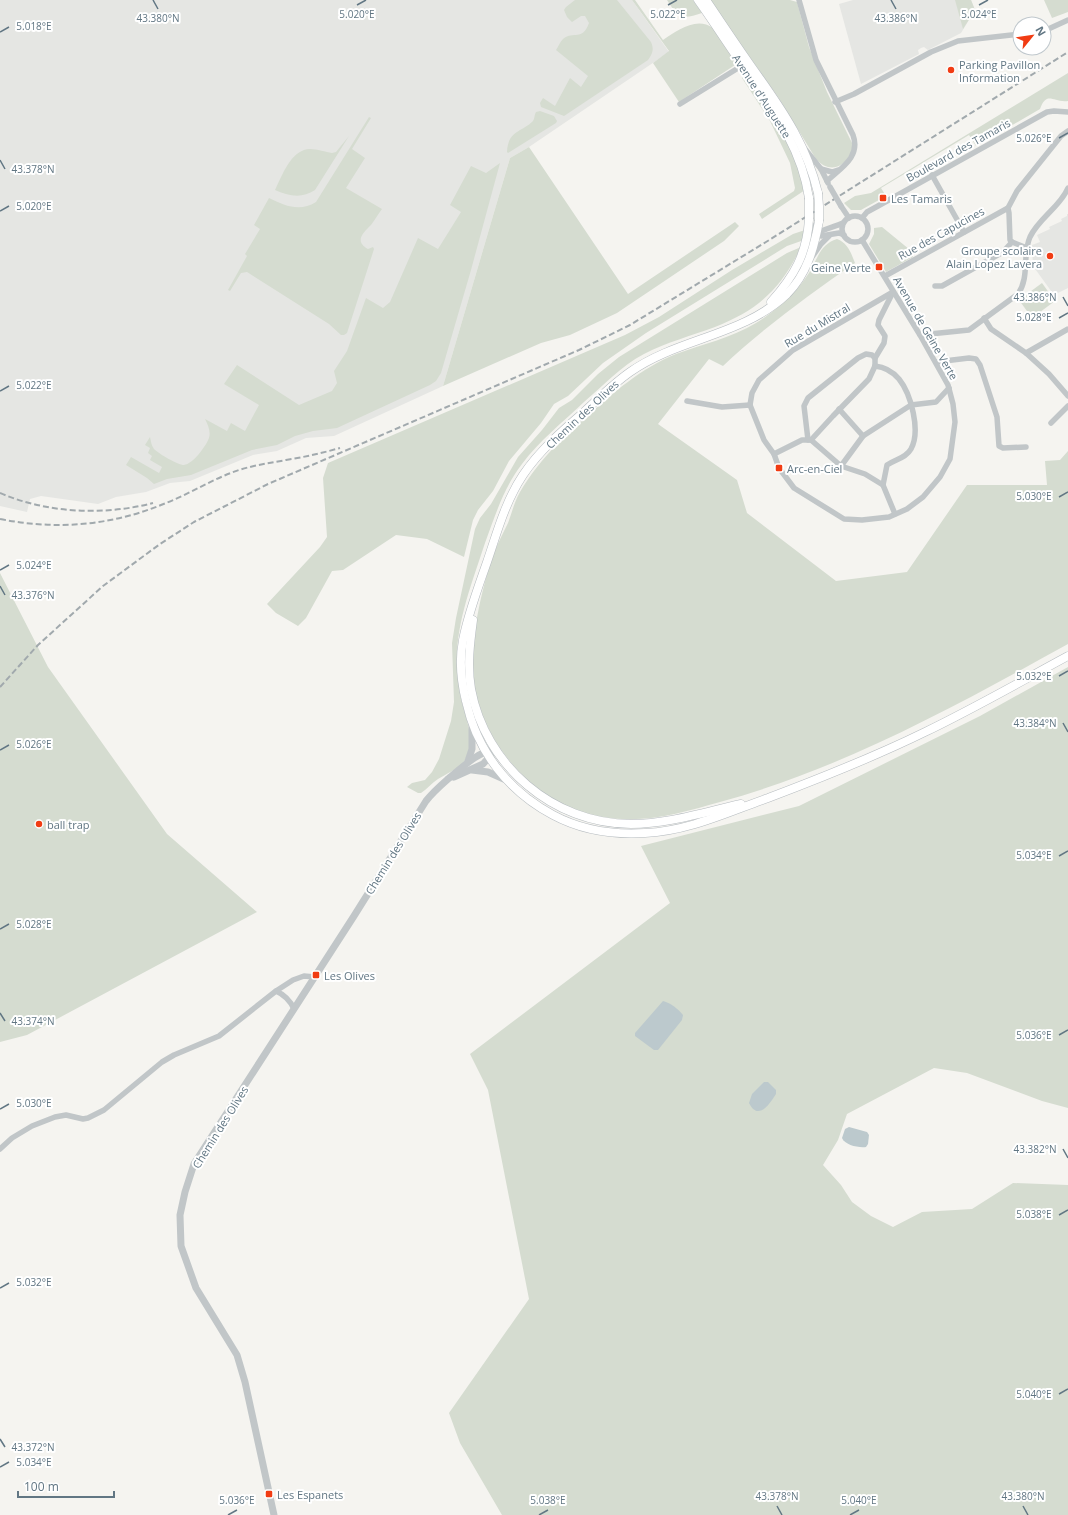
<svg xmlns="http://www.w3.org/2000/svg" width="1068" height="1515" font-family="'Open Sans',sans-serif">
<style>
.built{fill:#e5e6e3}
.green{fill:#d5dcd0}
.water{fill:#bcc9cd}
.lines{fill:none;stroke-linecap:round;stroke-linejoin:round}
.secondary-casing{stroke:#b5bbbf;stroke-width:9}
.minor{stroke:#c1c6c8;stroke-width:5.5}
.tertiary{stroke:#c1c6c8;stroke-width:7}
.secondary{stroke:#fff;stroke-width:8}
.rail{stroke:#a1a9ad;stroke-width:2;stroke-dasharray:6 3;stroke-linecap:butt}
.secondary-bridge-casing{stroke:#b5bbbf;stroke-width:9;stroke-linecap:butt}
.minor-bridge{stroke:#c1c6c8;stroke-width:5.5}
.secondary-bridge{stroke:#fff;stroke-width:8}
.ticks{fill:none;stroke:#617683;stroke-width:1.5}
.poi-dot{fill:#f13c13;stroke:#fff;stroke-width:1.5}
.labels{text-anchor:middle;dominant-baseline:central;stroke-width:4;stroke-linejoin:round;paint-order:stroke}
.poi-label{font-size:11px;fill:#617683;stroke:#fff;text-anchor:start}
.street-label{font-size:11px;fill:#617683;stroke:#fff}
.ticks-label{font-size:10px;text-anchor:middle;fill:#617683;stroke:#fff;stroke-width:4;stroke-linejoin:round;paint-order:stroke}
</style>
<rect width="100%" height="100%" fill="#f5f4f0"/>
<g class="built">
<polygon points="0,0 632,0 669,52 529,147 510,158 443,386 334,436 306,438 277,451 253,455 190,481 170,483 146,492 116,497 98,504 41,496 30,499 27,512 0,506"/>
<polygon points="853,0 971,0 975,10 961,33 928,50 924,47 921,48 918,50 919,54 861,84 839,4"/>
<polygon points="1067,214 1068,214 1068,288 1054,295 1033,266 1032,245 1040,242 1037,235 1050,229 1049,227 1062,221 1061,219 1067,216"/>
</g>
<g class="green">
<path d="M575 0H617L651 42C654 49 653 53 648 60L564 116 541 107 540 103 543 98 555 106 570 78 581 87 588 76 556 50C558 47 560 42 563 39 574 30 582 42 589 23L585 16H581L572 22 567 17 564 10 566 7Z"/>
<path d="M632 0H635L663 40C677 31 696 16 713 28L738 63 679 102 653 63 669 51Z"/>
<path d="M667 0H693L702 13C682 20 678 18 667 0Z"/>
<path d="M709 0H790L797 2 809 47 827 92 853 145C850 165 831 176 816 159L778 97Z"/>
<polygon points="955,0 971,0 975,10 963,29"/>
<polygon points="1044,0 1068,0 1068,12 1052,18"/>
<path d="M1068 73V101C1053 103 1047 90 1040 109L976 146 969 135 881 188 886 196 861 210H851L844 203 855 196 871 193Z"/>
<polygon points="745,75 790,144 805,190 762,219 759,214 794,191 795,188 790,163 770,121 742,78"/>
<path d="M540 111 554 116 557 121 556 123 508 153 507 152C508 130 521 133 533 121 535 118 534 115 536 112Z"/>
<path d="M369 117 371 118 352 149 365 158 346 188 382 209C378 214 375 220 371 225 363 233 354 241 368 249L373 247 374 249 347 333 344 335H341L329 324 247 272 241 273 230 291 228 290 247 256 245 254 260 229 254 225 269 198C285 206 300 212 316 202Z"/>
<path d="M349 136 315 190C302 199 288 196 275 190 281 178 289 155 304 150 312 147 324 152 332 153L336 152Z"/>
<polygon points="529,147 628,294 735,222 739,226 724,241 617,313 570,335 541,343 443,386 510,158"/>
<path d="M500 163 471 270 441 373 436 381 430 385 337 428 313 431 295 436 277 445 252 450 191 475 167 479 154 484 147 478 126 465 131 457 159 473 162 467 150 460 152 456 148 453 150 448 145 445 150 437C151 441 151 445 154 449 159 454 178 465 184 465 193 464 206 446 209 438 211 432 208 425 205 419L227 431 231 423 245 431 259 405 224 384 237 365 299 405 332 391 337 383 334 371 347 351 366 298 383 308 390 302 418 238 438 249 461 212 450 205 471 166 486 173Z"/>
<polygon points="882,227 915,254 913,255 913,257 886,272 869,244 874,234 874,228"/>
<polygon points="805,230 804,240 787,246 646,333 603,363 568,396 554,404 541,423 509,461 493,491 478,510 473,520 464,557 427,539 396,535 343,570 332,571 306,618 298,626 276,613 267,604 320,547 327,537 323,478 328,463 625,335 659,317 732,270 793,234"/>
<path d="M837 239C848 243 851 253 855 263 809 295 763 328 723 366L709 359 658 424 737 480 747 513 836 581 907 572 967 485H1047L1045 461 1060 460 1068 451V644C956 706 844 768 720 802 688 811 655 821 622 819 590 818 556 805 532 784 506 761 488 735 478 702 476 696 474 690 473 683 469 645 481 589 494 553 498 543 503 533 508 523 512 513 514 502 520 492 529 476 543 459 556 445 565 436 575 427 585 418 613 393 641 368 676 354 703 344 731 338 756 323 771 314 785 302 797 289 801 284 805 279 809 273 817 260 820 244 837 239Z"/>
<path d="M801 247C781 289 758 310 715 327 691 336 667 342 644 354 621 366 603 386 584 402 563 422 539 441 522 464 504 487 495 516 485 543 472 583 455 625 457 667 458 676 459 685 460 693 463 712 475 734 468 754 467 756 465 761 463 763 456 770 446 774 438 779 432 783 427 789 421 793H418L407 787 412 783 425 780 432 772 439 759 451 721 454 702 452 643 456 618 475 529 480 518 491 504 518 457 542 430 559 408 572 400 598 374 619 357 787 253Z"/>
<polygon points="1042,283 1055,301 1032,318 1019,300"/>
<polygon points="0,573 48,667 167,834 257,912 27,1035 0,1042"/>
<polygon points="1068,667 1068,1108 1042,1101 967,1073 934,1068 847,1114 838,1140 823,1165 841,1185 852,1202 871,1216 893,1227 922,1212 972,1209 1013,1183 1068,1185 1068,1515 502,1515 460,1443 449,1413 529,1299 488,1090 470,1054 670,903 641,846 799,806 980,716"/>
</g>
<g class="water">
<path d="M663 1001C671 1003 678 1009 683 1015L682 1020 658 1050H654L635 1036V1033Z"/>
<path d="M764 1082H768L776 1090V1094C769 1105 758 1121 749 1103L752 1094Z"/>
<path d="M849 1127 867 1132 869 1135 868 1144 866 1147C858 1148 845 1145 842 1138L845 1129Z"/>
</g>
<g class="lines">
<g class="secondary-casing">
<g id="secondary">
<path d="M698 0C715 24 731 49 748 73 775 112 802 150 809 198"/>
<path d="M706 0C723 25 740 51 758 76 785 114 807 147 818 193"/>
<path d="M819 221C814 248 807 274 787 294 743 336 678 338 630 372 613 384 599 398 584 412 562 431 539 451 523 475 505 502 497 533 487 562 478 588 468 614 463 640 459 660 461 681 466 701 477 751 508 791 553 815 581 830 613 835 645 833 689 831 728 812 768 798 821 778 874 757 925 732 973 709 1020 682 1068 656"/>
<path d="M771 302C794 276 807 254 809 219"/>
<path d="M473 620C470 642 467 666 471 689 485 765 553 824 631 824 668 824 705 812 741 804"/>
</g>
</g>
<g class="minor">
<path d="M799 0 816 60 853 135C861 157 841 168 827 181"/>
<polyline points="1044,31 1068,20"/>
<polyline points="835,102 854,94 931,52 958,41 1020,34"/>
<polyline points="680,104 743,65"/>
<polyline points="805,149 821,169 828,183"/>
<polyline points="821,169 832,172 838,170"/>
<polyline points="932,175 964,232"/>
<polyline points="841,206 849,218"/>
<polyline points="1008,208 1009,213 1010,240 1012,242 1027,248"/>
<circle cx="855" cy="229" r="13"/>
<polyline points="862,218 867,212 878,206 1047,112 1054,111 1068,112"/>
<polyline points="809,220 814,230 821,236 839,233 844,235"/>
<path d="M807 244C814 230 830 229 843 223"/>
<polyline points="812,257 821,244 829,236"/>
<polyline points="885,276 1008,208 1017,191 1061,136 1068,131"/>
<polyline points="935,286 942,286 1003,252 1012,242"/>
<polyline points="984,318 991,329 1026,353 1049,374 1068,396"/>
<path d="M920 335 969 330 1018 294C1030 277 1022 255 1030 237 1039 218 1060 207 1068 188"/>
<polyline points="1026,353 1068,329"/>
<polyline points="875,358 884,343 885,336 878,325 879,320 893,292"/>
<polyline points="936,362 969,358 976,359 980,365 997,417 999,446 1003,448 1026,447"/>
<path d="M875 366C885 367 893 372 899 379 911 394 921 431 911 449 906 458 896 459 887 465L883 485 895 514"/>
<polyline points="687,401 722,407 750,405"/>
<polyline points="750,405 764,440 774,454 779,468 794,488 844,519 862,520 889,517 907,509 923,497 940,477 950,459 955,422 953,404 948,385 920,335 862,240"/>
<polyline points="750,405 752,393 759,380 793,350 893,292"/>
<polyline points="839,409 863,436"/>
<polyline points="1051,423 1068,406"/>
<polyline points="808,440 804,406 808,398 858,358 866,354 872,355 875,358 875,366"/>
<polyline points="811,440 833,416 869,379 875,366"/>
<polyline points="774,454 802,440 811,440 841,466 865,474 883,485"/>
<polyline points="841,466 863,436 911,405 936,402 949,388"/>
<path d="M276 991C285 995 290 1000 294 1009"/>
<polyline points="0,1149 12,1138 32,1126 55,1117 66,1115 83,1119 88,1118 104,1110 162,1062 174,1055 219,1036 276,991 293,980 304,976 315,977"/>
</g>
<g class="tertiary">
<polyline points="468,761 472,749 472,724"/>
<polyline points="472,770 488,772 506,780"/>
<polyline points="454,777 483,764 492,754"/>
<path d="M274 1515 245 1382 237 1355 196 1288 181 1246 180 1215 185 1192 194 1164 354 916 426 801C433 792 440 786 448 779 463 767 476 753 495 749"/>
</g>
<use href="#secondary" class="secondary"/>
<g class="rail">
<path d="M0 493C47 513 103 516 153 503"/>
<path d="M0 519C55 530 109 526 161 505 188 495 212 479 239 470 255 465 270 463 286 460 305 457 322 453 340 448"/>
<polyline points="0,687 38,645 103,586 160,544 194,522 268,484 579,350 630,325 766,242 1068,52"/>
</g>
<g class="secondary-bridge-casing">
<g id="secondary-bridge">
<polyline points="818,193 819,206 819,221"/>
<polyline points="809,198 809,219"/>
</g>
</g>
<polyline class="minor-bridge" points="830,187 841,206"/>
<use href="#secondary-bridge" class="secondary-bridge"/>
</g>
<path class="ticks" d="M153 0 158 9M891 0 896 9M357 5 366 0M668 5 677 0M979 5 988 0M0 32 9 27M1059 138 1068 133M0 160 5 169M0 211 9 206M1063 297 1068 306M1059 318 1068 313M0 391 9 386M1059 497 1068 492M0 570 9 565M0 586 5 595M1059 676 1068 671M1063 723 1068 732M0 750 9 745M1059 856 1068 851M0 929 9 924M0 1013 5 1021M1059 1035 1068 1030M0 1109 9 1104M1063 1149 1068 1158M1059 1215 1068 1210M0 1288 9 1283M1059 1394 1068 1389M0 1439 5 1447M0 1467 9 1462M777 1506 782 1515M1023 1506 1028 1515M228 1515 237 1510M539 1515 548 1510M850 1515 859 1510"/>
<g class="poi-dot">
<circle cx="951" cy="70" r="4"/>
<rect x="879" y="194" width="8" height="8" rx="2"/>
<circle cx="1050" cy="256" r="4"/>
<rect x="875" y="263" width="8" height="8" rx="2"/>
<rect x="775" y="464" width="8" height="8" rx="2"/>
<circle cx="39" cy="824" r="4"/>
<rect x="312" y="971" width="8" height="8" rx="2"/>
<rect x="265" y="1490" width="8" height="8" rx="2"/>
</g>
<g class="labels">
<g class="poi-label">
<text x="959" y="64">Parking Pavillon<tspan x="959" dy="13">Information</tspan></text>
<text x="891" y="198">Les Tamaris</text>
<text x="1042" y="250" text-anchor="end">Groupe scolaire<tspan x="1042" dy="13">Alain Lopez Lavera</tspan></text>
<text x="871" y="267" text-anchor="end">Geine Verte</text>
<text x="787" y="468">Arc-en-Ciel</text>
<text x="47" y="824">ball trap</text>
<text x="324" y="975">Les Olives</text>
<text x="277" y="1494">Les Espanets</text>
</g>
<g class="street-label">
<text transform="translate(762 96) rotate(57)">Avenue d'Auguette</text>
<text transform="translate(958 150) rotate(-29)">Boulevard des Tamaris</text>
<text transform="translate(941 233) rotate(-29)">Rue des Capucines</text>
<text transform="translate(817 325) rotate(-31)">Rue du Mistral</text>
<text transform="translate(926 328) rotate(60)">Avenue de Geine Verte</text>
<text transform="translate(582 414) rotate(-43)">Chemin des Olives</text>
<text transform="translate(393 853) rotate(-58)">Chemin des Olives</text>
<text transform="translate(220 1127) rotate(-58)">Chemin des Olives</text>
</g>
</g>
<g class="ticks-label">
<text x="357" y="18">5.020°E</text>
<text x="668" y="18">5.022°E</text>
<text x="979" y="18">5.024°E</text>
<text x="158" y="22">43.380°N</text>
<text x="896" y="22">43.386°N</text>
<text x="34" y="30">5.018°E</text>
<text x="1034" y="142">5.026°E</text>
<text x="33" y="173">43.378°N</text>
<text x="34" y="210">5.020°E</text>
<text x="1035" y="301">43.386°N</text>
<text x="1034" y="321">5.028°E</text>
<text x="34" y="389">5.022°E</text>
<text x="1034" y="500">5.030°E</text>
<text x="34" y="569">5.024°E</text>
<text x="33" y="599">43.376°N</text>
<text x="1034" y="680">5.032°E</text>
<text x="1035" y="727">43.384°N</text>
<text x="34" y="748">5.026°E</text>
<text x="1034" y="859">5.034°E</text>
<text x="34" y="928">5.028°E</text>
<text x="33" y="1025">43.374°N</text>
<text x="1034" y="1039">5.036°E</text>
<text x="34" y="1107">5.030°E</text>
<text x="1035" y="1153">43.382°N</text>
<text x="1034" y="1218">5.038°E</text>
<text x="34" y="1286">5.032°E</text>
<text x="1034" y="1398">5.040°E</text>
<text x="33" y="1451">43.372°N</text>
<text x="34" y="1466">5.034°E</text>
<text x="777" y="1500">43.378°N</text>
<text x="1023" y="1500">43.380°N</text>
<text x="237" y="1504">5.036°E</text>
<text x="548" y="1504">5.038°E</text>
<text x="859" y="1504">5.040°E</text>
</g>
<g transform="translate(1032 36) rotate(60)"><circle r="19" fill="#ffffff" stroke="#c0c8cd"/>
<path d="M0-3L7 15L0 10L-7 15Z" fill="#f13c13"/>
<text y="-6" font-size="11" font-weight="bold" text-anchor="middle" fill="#617683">N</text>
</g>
<path d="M18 1491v6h96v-6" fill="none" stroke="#617683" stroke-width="2"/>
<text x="24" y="1491" font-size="12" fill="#617683" stroke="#ffffff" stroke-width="3" paint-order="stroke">100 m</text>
</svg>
